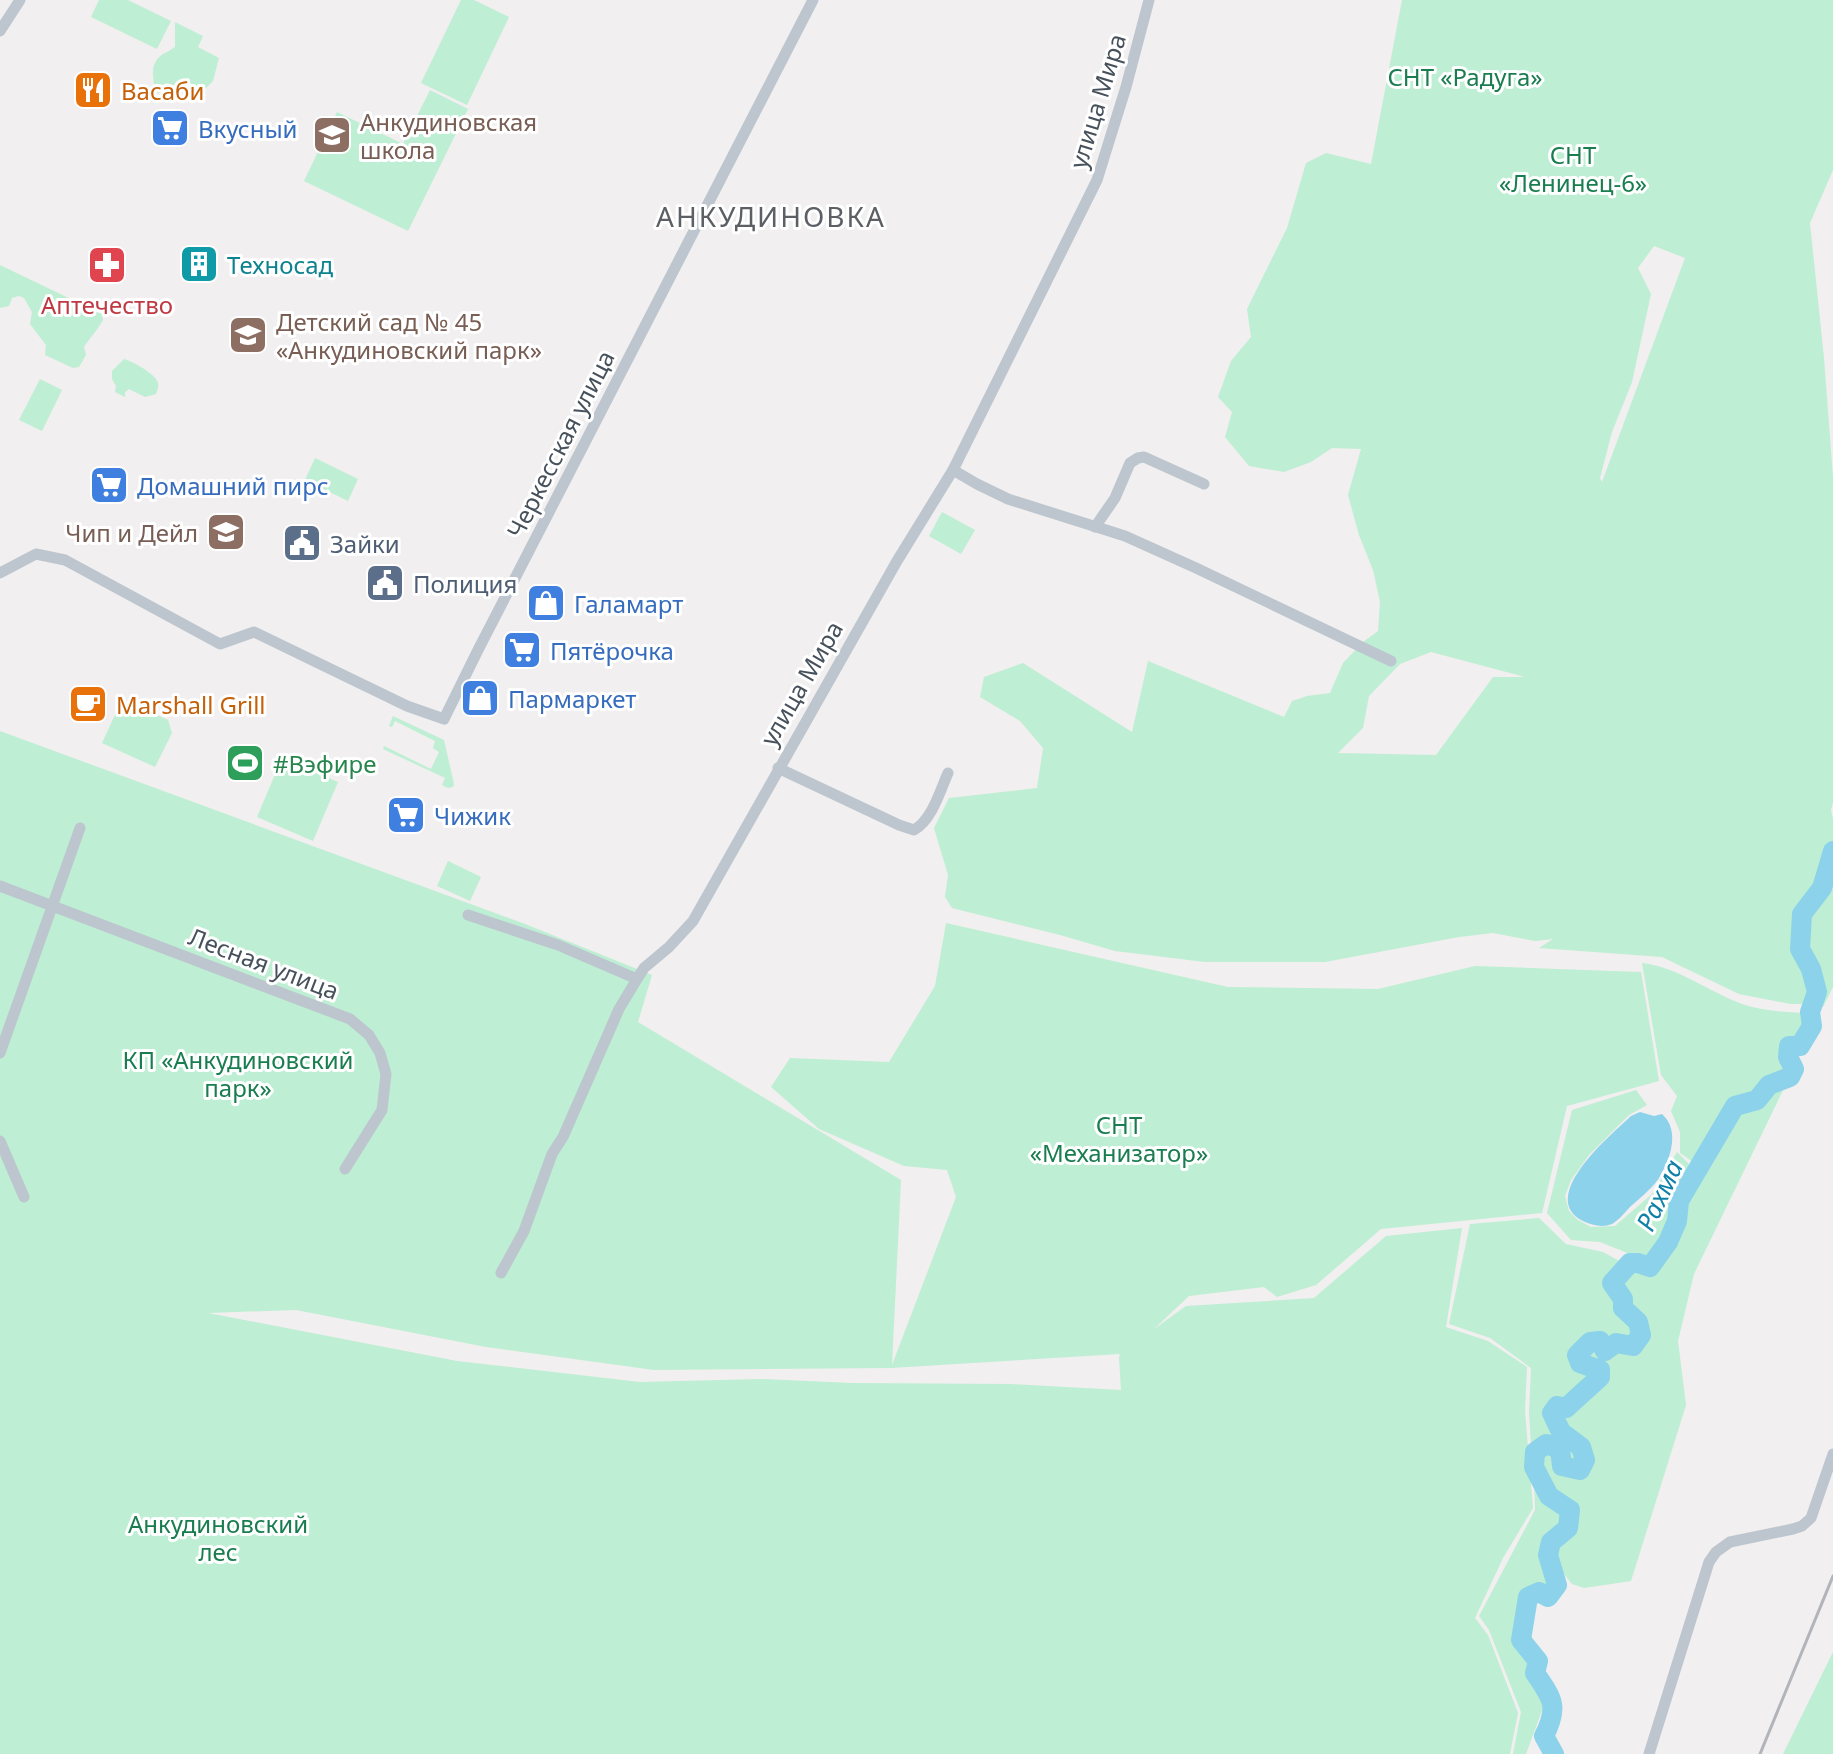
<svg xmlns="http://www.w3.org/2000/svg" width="1833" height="1754" font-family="'Noto Sans',sans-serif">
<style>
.green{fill:#beeed3;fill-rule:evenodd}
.water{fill:#8cd2ea}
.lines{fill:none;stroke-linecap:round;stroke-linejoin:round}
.river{stroke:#8cd2ea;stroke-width:20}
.minor{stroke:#bdc6ce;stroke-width:11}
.rail{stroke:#b1b4b9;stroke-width:3}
.labels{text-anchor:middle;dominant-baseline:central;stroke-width:6;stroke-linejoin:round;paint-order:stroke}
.park-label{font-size:24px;fill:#197d4f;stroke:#fff}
.food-label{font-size:24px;fill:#c56008;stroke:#fff;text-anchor:start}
.street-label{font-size:24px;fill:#47515c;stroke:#fff}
.education-label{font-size:24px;fill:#785e54;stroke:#fff;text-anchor:start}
.shop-label{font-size:24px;fill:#366cbe;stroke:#fff;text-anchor:start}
.culture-label{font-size:24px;fill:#0d838f;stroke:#fff;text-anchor:start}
.health-label{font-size:24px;fill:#be3a42;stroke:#fff}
.service-label{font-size:24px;fill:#4e5e75;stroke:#fff;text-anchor:start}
.leisure-label{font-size:24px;fill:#27864d;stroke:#fff;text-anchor:start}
.water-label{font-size:26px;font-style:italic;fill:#0f80a7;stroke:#fff}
.quarter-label{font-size:28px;letter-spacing:2px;fill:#5c5f64;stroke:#fff}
</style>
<rect width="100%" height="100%" fill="#f1efef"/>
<g class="green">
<polygon points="99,0 128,0 171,21 157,49 91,17"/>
<polygon points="461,0 474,0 509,17 467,105 421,83"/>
<path d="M1402 0H1833V170L1810 223 1824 358 1833 477V802L1831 810 1833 819V843L1819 886 1799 914 1797 950 1808 973 1813 991 1809 1004H1791L1739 994 1662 957 1539 948 1553 939 1535 941 1493 933 1459 937 1325 962H1205L1115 951 1060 935 952 908 945 897 948 875 934 828 949 798 1037 788 1043 748 1020 721 980 697 984 677 1023 663 1132 732 1148 661 1284 717 1292 701 1307 696 1330 693 1343 663 1363 642 1378 631 1380 602 1373 570 1359 535 1348 495 1361 449 1332 448 1311 462 1284 472 1249 466 1225 437 1232 412 1218 397 1231 361 1251 337 1247 309 1287 228 1306 163 1326 153 1371 164ZM1654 246 1685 258 1602 482 1600 478 1612 432 1632 382 1651 294 1638 268ZM1431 652 1525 677H1493L1436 755 1338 753 1363 728 1369 696 1400 664Z"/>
<path d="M175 22 203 36 198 47 219 58 213 81 199 95C189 89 177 88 167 83L164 84 159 93 155 92C154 78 148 64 163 54 167 52 171 50 175 47Z"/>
<polygon points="430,90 468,109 408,231 304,181 337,112 403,144"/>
<path d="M0 265 102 314 103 320C97 331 91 336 84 347L86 355 79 367 73 368 45 355 46 345 30 324 32 312 24 298 19 296 12 298 9 306 0 308Z"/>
<path d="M124 359C132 361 151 372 156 379 160 385 158 388 156 394L145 397 129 389 125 392V397L115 392 116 386 112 379V371Z"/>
<polygon points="40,379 62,390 42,431 19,420"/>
<polygon points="315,458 358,479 348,501 305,480"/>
<polygon points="942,512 975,530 961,554 929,536"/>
<polygon points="131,703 168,720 172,733 155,767 102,743 120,704"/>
<polygon points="393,716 444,740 454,784 453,787 448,788 442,785 445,778 383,749 384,746 431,769 439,752 433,748 435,741 395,721 392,727 389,726"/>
<path d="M0 731 525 924 652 975 638 1022 901 1180 892 1365 956 1197 947 1170 904 1166 819 1129 771 1087 790 1058 889 1062 935 986 946 923 1228 987 1378 989 1475 966 1641 972 1659 1081 1567 1106 1542 1213 1381 1229 1316 1285 1277 1297 1264 1287 1189 1296 1154 1329 1186 1306 1314 1298 1386 1236 1462 1228 1446 1327 1488 1341 1527 1367 1525 1411 1533 1508 1503 1558 1475 1618 1488 1635 1518 1713 1510 1754H0ZM296 1310 486 1347 654 1370 891 1368 1120 1354 1119 1357 1121 1390 1011 1384 852 1383 761 1379 640 1382 457 1361 208 1313Z"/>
<polygon points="282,758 338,782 313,841 257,817"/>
<polygon points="448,861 481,877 470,901 437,886"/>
<polygon points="1833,866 1833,987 1823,1007 1816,1007 1820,993 1815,968 1804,948 1805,916 1825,889"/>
<path d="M1642 963C1678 967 1709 992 1742 1004 1762 1011 1785 1012 1806 1013L1808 1026 1798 1042 1788 1044 1784 1057 1788 1068 1784 1075 1766 1083 1754 1099 1732 1105 1696 1164 1680 1153V1132L1671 1111 1677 1096 1661 1075Z"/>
<polygon points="1786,1084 1694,1274 1678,1341 1686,1405 1631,1581 1584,1588 1572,1584 1553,1560 1556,1544 1573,1529 1576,1507 1551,1490 1540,1462 1547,1452 1556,1455 1559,1470 1583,1474 1589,1459 1586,1445 1564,1427 1560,1413 1566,1413 1603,1379 1603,1367 1584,1356 1598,1347 1605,1355 1618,1349 1633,1349 1643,1340 1645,1328 1627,1306 1627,1297 1618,1282 1634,1268 1652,1271 1679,1225 1685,1202 1738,1110 1757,1105 1771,1088"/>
<polygon points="1636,1090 1647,1105 1629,1115 1589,1155 1571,1180 1565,1196 1569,1211 1578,1220 1591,1227 1615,1226 1652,1194 1677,1152 1689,1164 1664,1236 1648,1258 1630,1254 1600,1242 1571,1240 1547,1213 1572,1110"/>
<polygon points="1539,1218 1566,1244 1603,1252 1623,1263 1609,1284 1618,1301 1621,1312 1635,1329 1629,1340 1616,1339 1609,1344 1602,1335 1590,1337 1572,1353 1574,1363 1594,1375 1565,1402 1557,1401 1547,1410 1553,1429 1573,1449 1575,1459 1568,1460 1561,1443 1544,1439 1531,1446 1529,1413 1531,1368 1490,1338 1449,1324 1470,1224"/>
<polygon points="1534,1475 1549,1503 1565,1514 1563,1526 1547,1541 1543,1557 1552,1583 1547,1592 1538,1589 1524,1594 1517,1642 1533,1662 1532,1675 1547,1697 1526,1754 1513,1754 1521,1712 1489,1630 1479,1616 1535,1510"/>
<polygon points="1833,1652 1833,1754 1783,1754"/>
</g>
<path class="water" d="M1640 1112 1654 1116 1662 1114C1680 1130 1671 1158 1660 1176 1656 1185 1638 1200 1630 1207 1625 1212 1619 1220 1612 1224 1602 1228 1592 1225 1583 1221 1536 1197 1612 1134 1631 1116Z"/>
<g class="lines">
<path class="river" d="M1554 1754 1544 1736C1559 1707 1553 1699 1535 1673L1538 1661 1521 1640 1528 1597 1539 1592 1548 1597 1557 1585 1548 1555 1551 1542 1568 1528 1570 1510 1549 1496 1534 1467 1535 1452 1546 1444 1560 1449 1562 1466 1580 1470 1585 1460 1581 1447 1561 1432 1552 1413 1557 1406 1566 1408 1600 1377V1370L1580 1363 1577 1355 1590 1342 1600 1341 1605 1351 1616 1343 1633 1346 1641 1335 1638 1322 1623 1308V1299L1612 1283 1630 1263H1638L1650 1267 1668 1242 1677 1221 1679 1201 1735 1106 1757 1100 1769 1085 1790 1077 1794 1069 1788 1057 1789 1046H1800L1812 1026 1810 1012 1817 992 1811 969 1800 949 1802 914 1822 888 1833 851"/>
<g class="minor">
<polyline points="0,31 20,0"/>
<polyline points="953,470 977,484 1008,499 1125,536 1196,568 1391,661"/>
<polyline points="1095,527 1115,498 1130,463 1138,458 1144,457 1204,484"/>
<polyline points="0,573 36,554 65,560 220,644 254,632 407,706 444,719 478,650 813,0"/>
<path d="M778 768 899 825 914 830C932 820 940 791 948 773"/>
<polyline points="0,886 350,1019 369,1035 380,1053 386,1074 382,1110 345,1169"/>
<polyline points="468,915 558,945 637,979"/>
<polyline points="0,1053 80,828"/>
<polyline points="0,1141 24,1197"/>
<polyline points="501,1273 524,1231 552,1154 563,1137 619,1009 637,979 644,968 669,947 693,921 897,561 953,470 1097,180 1126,87 1149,0"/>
<polyline points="1649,1754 1709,1562 1716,1552 1730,1542 1793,1529 1802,1526 1811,1518 1833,1454"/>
</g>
<polyline class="rail" points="1760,1754 1833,1576"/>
</g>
<defs>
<g id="restaurant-square" transform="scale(2)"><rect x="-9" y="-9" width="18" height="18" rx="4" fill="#e8710a" stroke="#fff"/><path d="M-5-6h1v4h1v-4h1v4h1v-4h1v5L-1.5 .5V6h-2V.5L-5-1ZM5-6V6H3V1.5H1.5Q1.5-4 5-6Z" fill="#fff"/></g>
<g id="supermarket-square" transform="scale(2)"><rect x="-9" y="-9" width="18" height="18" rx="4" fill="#3f7fe0" stroke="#fff"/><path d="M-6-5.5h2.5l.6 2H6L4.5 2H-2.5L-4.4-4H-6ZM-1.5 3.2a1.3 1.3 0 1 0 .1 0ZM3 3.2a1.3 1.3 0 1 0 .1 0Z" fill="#fff"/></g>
<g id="school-square" transform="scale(2)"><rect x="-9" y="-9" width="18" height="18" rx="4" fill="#8d6e63" stroke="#fff"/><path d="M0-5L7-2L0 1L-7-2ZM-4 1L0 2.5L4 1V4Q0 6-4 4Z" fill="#fff"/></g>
<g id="building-square" transform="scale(2)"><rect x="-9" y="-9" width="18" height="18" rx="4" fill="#0f9aa8" stroke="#fff"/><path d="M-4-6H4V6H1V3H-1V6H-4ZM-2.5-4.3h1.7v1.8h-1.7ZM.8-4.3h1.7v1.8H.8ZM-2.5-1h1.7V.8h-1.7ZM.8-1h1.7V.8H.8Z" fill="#fff"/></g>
<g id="pharmacy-square" transform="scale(2)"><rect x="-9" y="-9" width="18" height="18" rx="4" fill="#e0444e" stroke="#fff"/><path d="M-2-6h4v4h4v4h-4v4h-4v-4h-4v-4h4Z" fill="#fff"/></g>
<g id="civic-square" transform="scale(2)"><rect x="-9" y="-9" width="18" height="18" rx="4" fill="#5c6f8a" stroke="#fff"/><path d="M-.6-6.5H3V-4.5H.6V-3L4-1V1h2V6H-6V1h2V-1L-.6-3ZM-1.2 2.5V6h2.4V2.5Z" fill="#fff"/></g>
<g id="shop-square" transform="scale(2)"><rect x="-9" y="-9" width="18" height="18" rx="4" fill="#3f7fe0" stroke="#fff"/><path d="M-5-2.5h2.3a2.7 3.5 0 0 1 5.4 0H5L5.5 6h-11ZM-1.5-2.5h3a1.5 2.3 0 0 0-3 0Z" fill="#fff"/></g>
<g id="cafe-square" transform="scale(2)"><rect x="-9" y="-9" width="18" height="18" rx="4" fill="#e8710a" stroke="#fff"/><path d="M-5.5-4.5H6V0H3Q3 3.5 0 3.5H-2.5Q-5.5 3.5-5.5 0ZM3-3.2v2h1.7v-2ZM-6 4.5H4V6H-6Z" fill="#fff"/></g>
<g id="stadium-square" transform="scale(2)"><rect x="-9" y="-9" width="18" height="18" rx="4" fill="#2e9e5b" stroke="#fff"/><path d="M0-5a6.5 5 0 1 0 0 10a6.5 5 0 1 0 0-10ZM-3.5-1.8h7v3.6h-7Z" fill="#fff"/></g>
</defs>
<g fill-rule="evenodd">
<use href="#restaurant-square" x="93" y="90"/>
<use href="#supermarket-square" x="170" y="128"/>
<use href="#school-square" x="332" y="135"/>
<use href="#building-square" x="199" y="264"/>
<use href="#pharmacy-square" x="107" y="265"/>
<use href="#school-square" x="248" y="335"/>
<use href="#supermarket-square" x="109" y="485"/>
<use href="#school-square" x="226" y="532"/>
<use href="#civic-square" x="302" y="543"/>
<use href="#civic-square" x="385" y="583"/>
<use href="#shop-square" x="546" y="603"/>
<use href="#supermarket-square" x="522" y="650"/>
<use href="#shop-square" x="480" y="698"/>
<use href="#cafe-square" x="88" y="704"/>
<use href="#stadium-square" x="245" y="763"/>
<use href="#supermarket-square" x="406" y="815"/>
</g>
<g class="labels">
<g class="park-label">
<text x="1465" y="76">СНТ «Радуга»</text>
<text x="1573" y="154">СНТ<tspan x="1573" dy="28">«Ленинец-6»</tspan></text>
<text x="238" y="1059">КП «Анкудиновский<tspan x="238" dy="28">парк»</tspan></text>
<text x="1119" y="1124">СНТ<tspan x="1119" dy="28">«Механизатор»</tspan></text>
<text x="218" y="1523">Анкудиновский<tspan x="218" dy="28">лес</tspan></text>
</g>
<g class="food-label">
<text x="121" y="90">Васаби</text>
<text x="116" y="704">Marshall Grill</text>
</g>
<g class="street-label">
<text transform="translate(1097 101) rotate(-73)">улица Мира</text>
<text transform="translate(560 444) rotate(-63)">Черкесская улица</text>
<text transform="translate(801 683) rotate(-60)">улица Мира</text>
<text transform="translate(264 963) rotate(21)">Лесная улица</text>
</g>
<g class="education-label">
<text x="360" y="121">Анкудиновская<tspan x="360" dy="28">школа</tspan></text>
<text x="276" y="321">Детский сад № 45<tspan x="276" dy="28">«Анкудиновский парк»</tspan></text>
<text x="198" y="532" text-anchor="end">Чип и Дейл</text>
</g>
<g class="shop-label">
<text x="198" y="128">Вкусный</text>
<text x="137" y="485">Домашний пирс</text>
<text x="574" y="603">Галамарт</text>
<text x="550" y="650">Пятёрочка</text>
<text x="508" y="698">Пармаркет</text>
<text x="434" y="815">Чижик</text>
</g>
<g class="culture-label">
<text x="227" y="264">Техносад</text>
</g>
<g class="health-label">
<text x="107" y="304">Аптечество</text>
</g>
<g class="service-label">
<text x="330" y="543">Зайки</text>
<text x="413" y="583">Полиция</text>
</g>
<g class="leisure-label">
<text x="273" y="763">#Вэфире</text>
</g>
<g class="water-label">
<text transform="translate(1659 1195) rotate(-65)">Рахма</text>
</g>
<g class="quarter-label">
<text x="771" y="216">АНКУДИНОВКА</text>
</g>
</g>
</svg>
